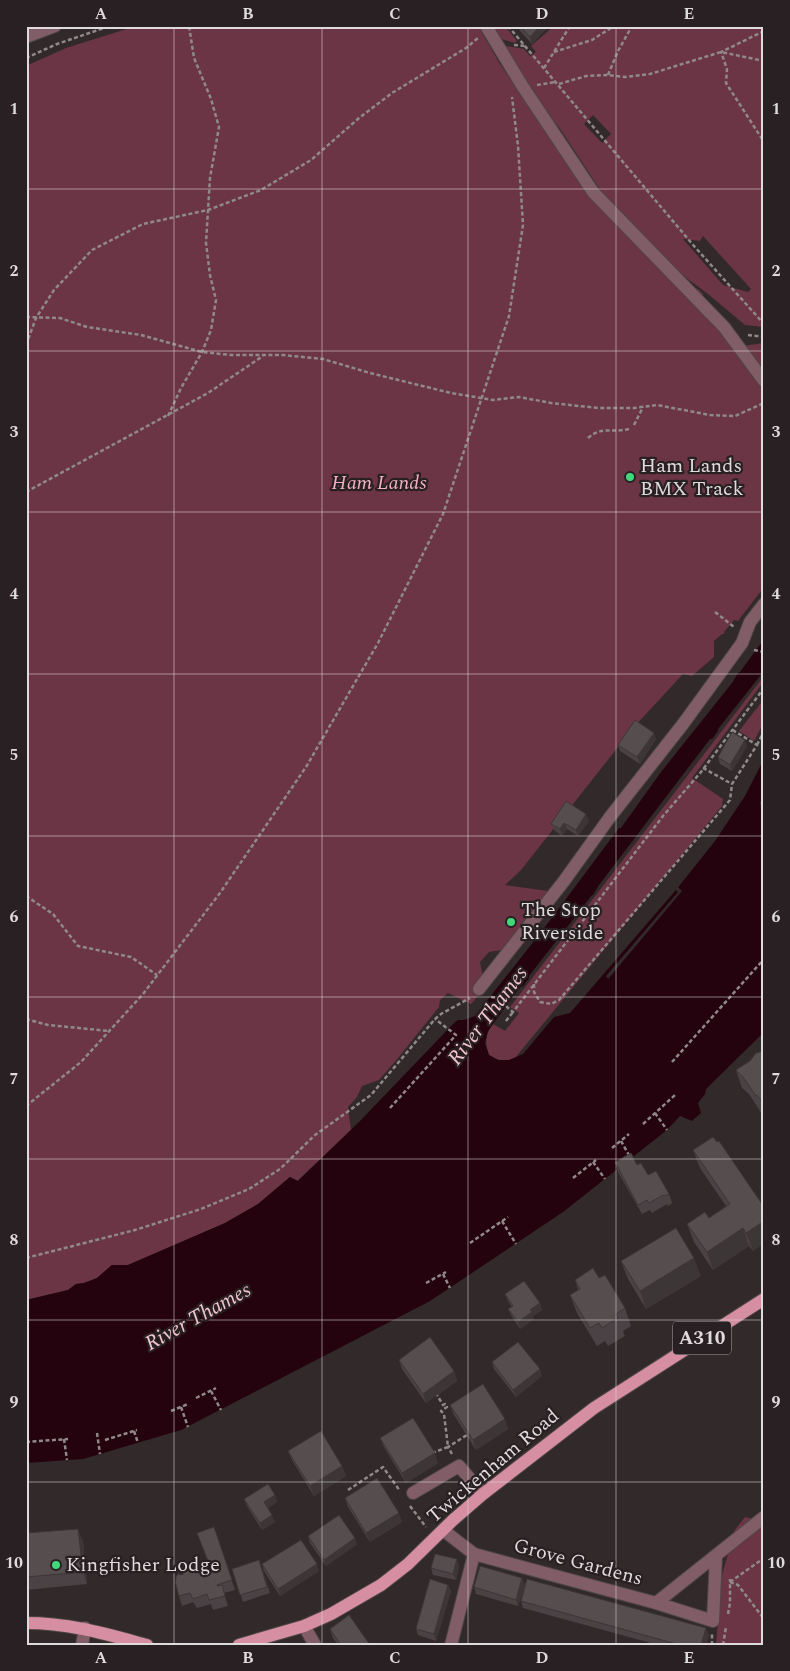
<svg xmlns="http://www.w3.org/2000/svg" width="790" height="1671" font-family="Spectral,serif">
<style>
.green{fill:#6c3546;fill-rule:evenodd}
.water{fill:#24020e}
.pier{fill:#32292b}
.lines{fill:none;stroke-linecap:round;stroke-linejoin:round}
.minor-casing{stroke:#4e4547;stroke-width:14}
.major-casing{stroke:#4e4547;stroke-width:14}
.path{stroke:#90898b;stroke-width:2.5;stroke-dasharray:4 2.5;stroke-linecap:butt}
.minor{stroke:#815e67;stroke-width:12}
.major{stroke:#d68fa2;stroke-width:12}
.wall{fill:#4a4244}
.shaded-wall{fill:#3c3637}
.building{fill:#564d4f;stroke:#3c3637}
.grid{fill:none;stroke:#dfdadb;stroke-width:1;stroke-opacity:0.55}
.poi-dot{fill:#42d77b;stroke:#282022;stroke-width:2}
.labels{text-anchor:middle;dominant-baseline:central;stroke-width:4.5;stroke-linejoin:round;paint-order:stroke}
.shield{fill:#282022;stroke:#a8a2a4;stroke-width:1}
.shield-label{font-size:19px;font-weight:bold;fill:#dfdadb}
.poi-label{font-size:20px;fill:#dfdadb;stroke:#282022;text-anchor:start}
.park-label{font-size:20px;font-style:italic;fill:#f4b1c2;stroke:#282022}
.street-label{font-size:20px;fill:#dfdadb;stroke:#282022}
.water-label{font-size:21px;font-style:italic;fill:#f2c4cf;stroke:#282022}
.neatline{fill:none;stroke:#dfdadb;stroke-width:2}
.grid-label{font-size:16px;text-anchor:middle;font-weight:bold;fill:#dfdadb}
</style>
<rect width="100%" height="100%" fill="#32292b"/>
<g class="green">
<path d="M136 26H478L500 64 589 191 607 200 561 130 532 94 504 48 506 46 524 49 530 56 536 52 531 46 554 26H764V327L745 325 708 294 669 265 677 284 698 289 703 294 700 306 736 347 764 343V587L738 621 734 620 724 632V634H722L714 641V657L692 676 683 674 633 728 521 870 505 885 548 891 542 917 508 949 489 952 480 962 485 988 471 1004 448 993 440 1000 439 1007 398 1058 379 1080 362 1086 357 1097 348 1107 351 1130 297 1181 290 1177 258 1204 225 1223 128 1265H112L97 1278 84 1283 76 1284 68 1290 26 1300V66L66 48ZM593 115 611 134 602 143 584 124ZM703 236 751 289 748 292 723 285 683 239 700 241Z"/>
<polygon points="492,26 505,26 517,41 515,43 501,39"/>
<path d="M764 676V681L692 778 723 799 722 806 515 1058C505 1063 498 1060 489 1055 485 1043 485 1035 493 1024L505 1031 519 1013 510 1007Z"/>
<polygon points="764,699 764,722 754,741 739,731"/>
<polygon points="764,1512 764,1645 716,1645 722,1575 728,1554 735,1548 734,1531 745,1517 753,1519"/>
</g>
<polygon class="water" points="764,639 764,671 718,729 718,731 712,739 710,739 599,885 593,895 592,895 529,976 529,978 523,986 520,987 488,1031 485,1043 489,1055 498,1060 509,1060 523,1054 554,1017 570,1013 676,890 715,841 745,796 764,759 764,796 760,802 761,809 764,812 764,1032 706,1089 705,1094 698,1103 701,1113 692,1121 680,1116 667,1130 563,1212 430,1301 181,1430 83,1459 26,1463 26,1300 68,1290 76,1284 84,1283 97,1278 112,1265 128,1265 225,1223 258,1204 290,1177 298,1181 360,1121 454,1023 458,1020 464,1020 475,1016 542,931 619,828 621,828 661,772 732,683 738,673 740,672"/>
<polygon class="pier" points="676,885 682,891 608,979 606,976 678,892 674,888"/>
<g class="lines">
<g class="minor-casing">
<g id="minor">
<polyline points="486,26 523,87 593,192 724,327 764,381"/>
<polyline points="26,37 55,26"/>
<polyline points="479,989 564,881 610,817 683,724 742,643 750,622 764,604"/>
<polyline points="413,1493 459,1466 483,1494"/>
<polyline points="443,1530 474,1554 451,1645"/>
<polyline points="474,1554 656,1603 764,1517"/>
<polyline points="656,1603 713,1621 716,1556"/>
<polyline points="304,1626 315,1645"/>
<polyline points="82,1645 85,1628"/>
</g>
</g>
<g class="major-casing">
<g id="major">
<path d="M26 1623C70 1623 106 1634 147 1645"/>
<polyline points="239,1645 304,1626 331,1614 381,1585 408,1564 453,1520 483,1494 594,1408 764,1299"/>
</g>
</g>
<g class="path">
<polyline points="508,26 694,246 764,324"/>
<polyline points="764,31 721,52 727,69 726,83 764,142"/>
<polyline points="514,45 525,46"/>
<polyline points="554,52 592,40 614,26"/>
<polyline points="26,58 57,44 110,26"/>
<polyline points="544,68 570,26"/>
<polyline points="608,75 618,51 632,26"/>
<polyline points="559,84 586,76 608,75 625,77 650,74 721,52 764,61"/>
<polyline points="537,85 556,82"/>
<polyline points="26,317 60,318 87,327 141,335 202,352 231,355 282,355 323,359 370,373 451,393 493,400 519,397 551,403 598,408 634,408 657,405 710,415 735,416 764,403"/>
<polyline points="748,335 764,337"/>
<polyline points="26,345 36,318 54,290 92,250 143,224 208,210 261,190 311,160 359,118 392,93 466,48 478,38"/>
<polyline points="168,416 181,388 202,352 211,330 216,300 210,275 206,243 210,178 219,127 211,99 194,58 189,26"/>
<polyline points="634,425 643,407"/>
<path d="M588 438C601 426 613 433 629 429"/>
<polyline points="26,492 208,393 263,356"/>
<polyline points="715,612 734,627"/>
<polyline points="754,650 764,652"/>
<polyline points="757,745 764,731"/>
<polyline points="703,768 732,784"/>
<polyline points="26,896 53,914 78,946 131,957 157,975"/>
<polyline points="534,984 534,992 540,1002 551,1004 559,1000 730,800 732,784 757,745 731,729"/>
<polyline points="491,997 501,998 507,1007 513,1012 663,816 701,772 764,688"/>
<polyline points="26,1019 48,1025 109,1031"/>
<polyline points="506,1021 513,1012"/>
<polyline points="672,1062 764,959"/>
<polyline points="26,1106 81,1062 143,994 220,893 306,767 378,643 443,514 509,316 523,225 518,146 512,97"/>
<polyline points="390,1108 456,1035 435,1019"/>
<polyline points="655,1113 667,1130"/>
<polyline points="643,1124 675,1095"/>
<polyline points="621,1141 630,1157"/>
<polyline points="612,1148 629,1134"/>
<polyline points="593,1162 605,1179"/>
<polyline points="573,1178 596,1160"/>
<polyline points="502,1221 516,1244"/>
<polyline points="470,1243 508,1217"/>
<polyline points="26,1258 135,1230 201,1209 249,1189 280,1169 315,1135 371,1095 435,1019 441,1014 470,998"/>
<polyline points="443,1274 450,1288"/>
<polyline points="426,1283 446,1272"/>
<polyline points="211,1391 221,1410"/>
<polyline points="196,1398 216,1388"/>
<polyline points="181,1407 188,1427"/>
<polyline points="171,1411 188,1404"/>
<polyline points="134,1431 138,1443"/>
<polyline points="97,1433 100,1454"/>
<polyline points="64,1439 67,1460"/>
<polyline points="105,1440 137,1430"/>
<polyline points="26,1442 68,1439"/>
<polyline points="432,1453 448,1447 444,1414 441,1411 447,1407 445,1404 443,1405 437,1395"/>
<polyline points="452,1454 448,1447 467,1435"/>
<polyline points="348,1490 383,1467 400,1491"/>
<polyline points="410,1506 426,1527"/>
<polyline points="730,1582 738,1585 764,1619"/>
<polyline points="730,1582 764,1558"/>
<polyline points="728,1614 730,1603 730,1579"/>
<polyline points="712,1645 712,1634"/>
<polyline points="723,1645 726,1627"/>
</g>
<use href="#minor" class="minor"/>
<use href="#major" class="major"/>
</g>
<g class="wall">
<polygon points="518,26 545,26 546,29 532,44 520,31"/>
<polygon points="656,739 640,764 620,751 618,745"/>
<polygon points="747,746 732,771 720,764 718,757"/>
<polygon points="589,821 578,836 567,829 562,836 554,830 551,824"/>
<polygon points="764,1051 764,1113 762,1114 749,1094 742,1088 736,1070"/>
<polygon points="693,1150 764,1207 764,1243 753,1251 749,1246 713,1270 694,1242 687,1224 709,1218 726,1206 700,1168"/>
<polygon points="615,1162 637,1165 669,1194 672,1203 668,1206 667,1204 652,1213 650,1210 642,1214 618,1172"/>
<polygon points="621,1261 701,1276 646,1309 628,1279"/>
<polygon points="599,1278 625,1308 631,1326 623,1331 625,1336 608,1346 605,1341 597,1346 577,1313 570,1295 578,1290 575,1280"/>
<polygon points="505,1294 540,1303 542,1310 533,1316 534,1319 520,1329 511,1315 508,1309 512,1307 508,1301"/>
<polygon points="399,1360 454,1371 457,1381 426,1403 402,1369"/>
<polygon points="492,1362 542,1376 516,1397 494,1369"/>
<polygon points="450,1405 508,1429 476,1450 454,1415"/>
<polygon points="380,1438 438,1463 406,1483 384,1447"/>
<polygon points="288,1451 342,1466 346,1476 314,1496 292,1460"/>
<polygon points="275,1495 277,1502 268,1508 275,1522 262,1530 247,1506 244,1499"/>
<polygon points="345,1498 402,1522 370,1542 348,1507"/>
<polygon points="214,1527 235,1590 224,1593 228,1606 213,1610 211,1604 197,1608 193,1602 182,1606 179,1596 176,1580 182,1575 210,1566"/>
<polygon points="26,1533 83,1541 87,1584 26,1590"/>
<polygon points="308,1536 357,1544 326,1566 310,1543"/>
<polygon points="259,1560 270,1593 243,1602 232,1569"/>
<polygon points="262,1564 319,1571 280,1596 264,1571"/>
<polygon points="459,1566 456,1580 433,1575 431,1568"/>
<polygon points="522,1578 525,1585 518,1606 476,1594 474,1587"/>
<polygon points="448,1585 451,1591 436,1641 418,1635 416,1629"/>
<polygon points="521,1601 709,1635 706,1645 658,1645 523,1608"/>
<polygon points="330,1629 370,1645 338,1645 333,1638"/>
</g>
<g class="shaded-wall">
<polygon points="540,26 545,26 546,29 532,44 530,37"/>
<polygon points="654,733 656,739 640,764 637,757"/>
<polygon points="745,740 747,746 732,771 730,765"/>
<polygon points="586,814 589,821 578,836 576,830"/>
<polygon points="564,823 567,829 562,836 560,829"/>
<polygon points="764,1221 764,1243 753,1251 746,1233"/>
<polygon points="743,1228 749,1246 713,1270 707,1252"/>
<polygon points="694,1258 701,1276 646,1309 640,1291"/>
<polygon points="540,1303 542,1310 533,1316 534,1319 520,1329 518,1322 530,1310"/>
<polygon points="540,1369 542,1376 516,1397 513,1390"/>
<polygon points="454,1371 457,1381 426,1403 423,1394"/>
<polygon points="505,1419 508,1429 476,1450 473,1440"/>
<polygon points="435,1453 438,1463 406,1483 402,1473"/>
<polygon points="342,1466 346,1476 314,1496 310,1486"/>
<polygon points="275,1495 277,1502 266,1509 264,1502"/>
<polygon points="399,1513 402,1522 370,1542 366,1533"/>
<polygon points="272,1515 275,1522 262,1530 260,1523"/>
<polygon points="78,1529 83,1541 87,1584 83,1572"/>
<polygon points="355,1538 357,1544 326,1566 324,1560"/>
<polygon points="457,1559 459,1566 456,1580 453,1574"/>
<polygon points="317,1564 319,1571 280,1596 278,1589"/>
<polygon points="522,1578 525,1585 518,1606 516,1600"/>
<polygon points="448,1585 451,1591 436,1641 434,1634"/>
<polygon points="706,1628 709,1635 706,1645 701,1645"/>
</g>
<g class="building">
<polygon points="520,26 540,26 530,37"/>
<polygon points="635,720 654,733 637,757 618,745"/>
<polygon points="732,732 745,740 730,765 718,757"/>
<polygon points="566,801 586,814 576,830 564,823 560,829 551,824"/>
<polygon points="764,1051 764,1104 757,1095 756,1096 743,1077 736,1070 750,1061 756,1053"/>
<polygon points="713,1137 717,1142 719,1141 764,1207 764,1221 746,1233 743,1228 707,1252 687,1224 705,1212 709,1218 730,1204 693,1150"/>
<polygon points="631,1153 637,1165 641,1163 648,1175 656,1171 669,1194 664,1196 663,1195 649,1203 647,1200 638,1205 615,1162"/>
<polygon points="676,1228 694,1258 640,1291 621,1261"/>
<polygon points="593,1268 599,1278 605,1275 625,1308 616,1314 618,1318 602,1328 599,1323 590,1328 570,1295 580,1289 575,1280"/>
<polygon points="524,1281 540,1303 530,1310 532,1312 518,1322 508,1309 513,1306 505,1294"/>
<polygon points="430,1337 454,1371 423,1394 399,1360"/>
<polygon points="518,1342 540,1369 513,1390 492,1362"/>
<polygon points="483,1384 505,1419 473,1440 450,1405"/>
<polygon points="413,1418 435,1453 402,1473 380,1438"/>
<polygon points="321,1431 342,1466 310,1486 288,1451"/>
<polygon points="377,1478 399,1513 366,1533 345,1498"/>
<polygon points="268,1484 275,1495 264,1502 272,1515 260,1523 244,1499"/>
<polygon points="339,1515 355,1538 324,1560 308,1536"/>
<polygon points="214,1527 232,1580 217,1585 217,1586 222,1585 225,1596 209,1600 207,1594 193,1599 190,1593 179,1596 175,1581 176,1580 176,1577 178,1574 182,1575 186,1570 192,1566 203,1568 205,1566 210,1566 197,1533"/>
<polygon points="78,1529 83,1572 26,1577 26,1533"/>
<polygon points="301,1540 317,1564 278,1589 262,1564"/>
<polygon points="435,1554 457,1559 453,1574 431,1568"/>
<polygon points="259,1560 267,1587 240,1595 232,1569"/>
<polygon points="480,1566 522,1578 516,1600 474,1587"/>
<polygon points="430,1579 448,1585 434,1634 416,1629"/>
<polygon points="527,1579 706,1628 701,1645 680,1645 521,1601"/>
<polygon points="349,1615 370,1645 341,1645 330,1629"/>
</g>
<path class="grid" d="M174 26V1645M322 26V1645M468 26V1645M616 26V1645M26 189H764M26 351H764M26 512H764M26 674H764M26 836H764M26 997H764M26 1159H764M26 1320H764M26 1482H764"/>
<g class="poi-dot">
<circle cx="630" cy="477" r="5"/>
<circle cx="511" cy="922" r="5"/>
<circle cx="56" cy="1565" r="5"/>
</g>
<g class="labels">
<rect class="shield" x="673" y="1321.5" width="58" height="33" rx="4"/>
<g class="shield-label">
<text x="702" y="1338">A310</text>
</g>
<g class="poi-label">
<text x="640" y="466">Ham Lands<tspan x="640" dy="23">BMX Track</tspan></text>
<text x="521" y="910">The Stop<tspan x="521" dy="23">Riverside</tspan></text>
<text x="66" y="1565">Kingfisher Lodge</text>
</g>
<g class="park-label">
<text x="379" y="483">Ham Lands</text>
</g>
<g class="street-label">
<text transform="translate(493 1466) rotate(-40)">Twickenham Road</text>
<text transform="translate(578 1562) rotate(15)">Grove Gardens</text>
</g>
<g class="water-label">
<text transform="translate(488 1016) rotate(-53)">River Thames</text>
<text transform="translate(198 1317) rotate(-29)">River Thames</text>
</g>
</g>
<rect width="790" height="1671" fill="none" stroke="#282022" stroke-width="55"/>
<rect x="28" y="28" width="734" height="1616" class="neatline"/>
<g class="grid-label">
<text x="101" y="19">A</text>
<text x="248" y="19">B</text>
<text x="395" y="19">C</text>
<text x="542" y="19">D</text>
<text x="689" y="19">E</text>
<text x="14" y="114">1</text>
<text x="776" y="114">1</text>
<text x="14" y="276">2</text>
<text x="776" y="276">2</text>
<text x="14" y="437">3</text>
<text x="776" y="437">3</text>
<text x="14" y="599">4</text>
<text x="776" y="599">4</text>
<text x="14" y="760">5</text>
<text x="776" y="760">5</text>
<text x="14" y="922">6</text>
<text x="776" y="922">6</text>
<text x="14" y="1084">7</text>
<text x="776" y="1084">7</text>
<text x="14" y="1245">8</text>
<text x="776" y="1245">8</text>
<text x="14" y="1407">9</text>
<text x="776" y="1407">9</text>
<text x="14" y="1568">10</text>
<text x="776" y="1568">10</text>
<text x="101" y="1663">A</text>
<text x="248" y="1663">B</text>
<text x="395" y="1663">C</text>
<text x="542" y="1663">D</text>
<text x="689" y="1663">E</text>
</g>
</svg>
